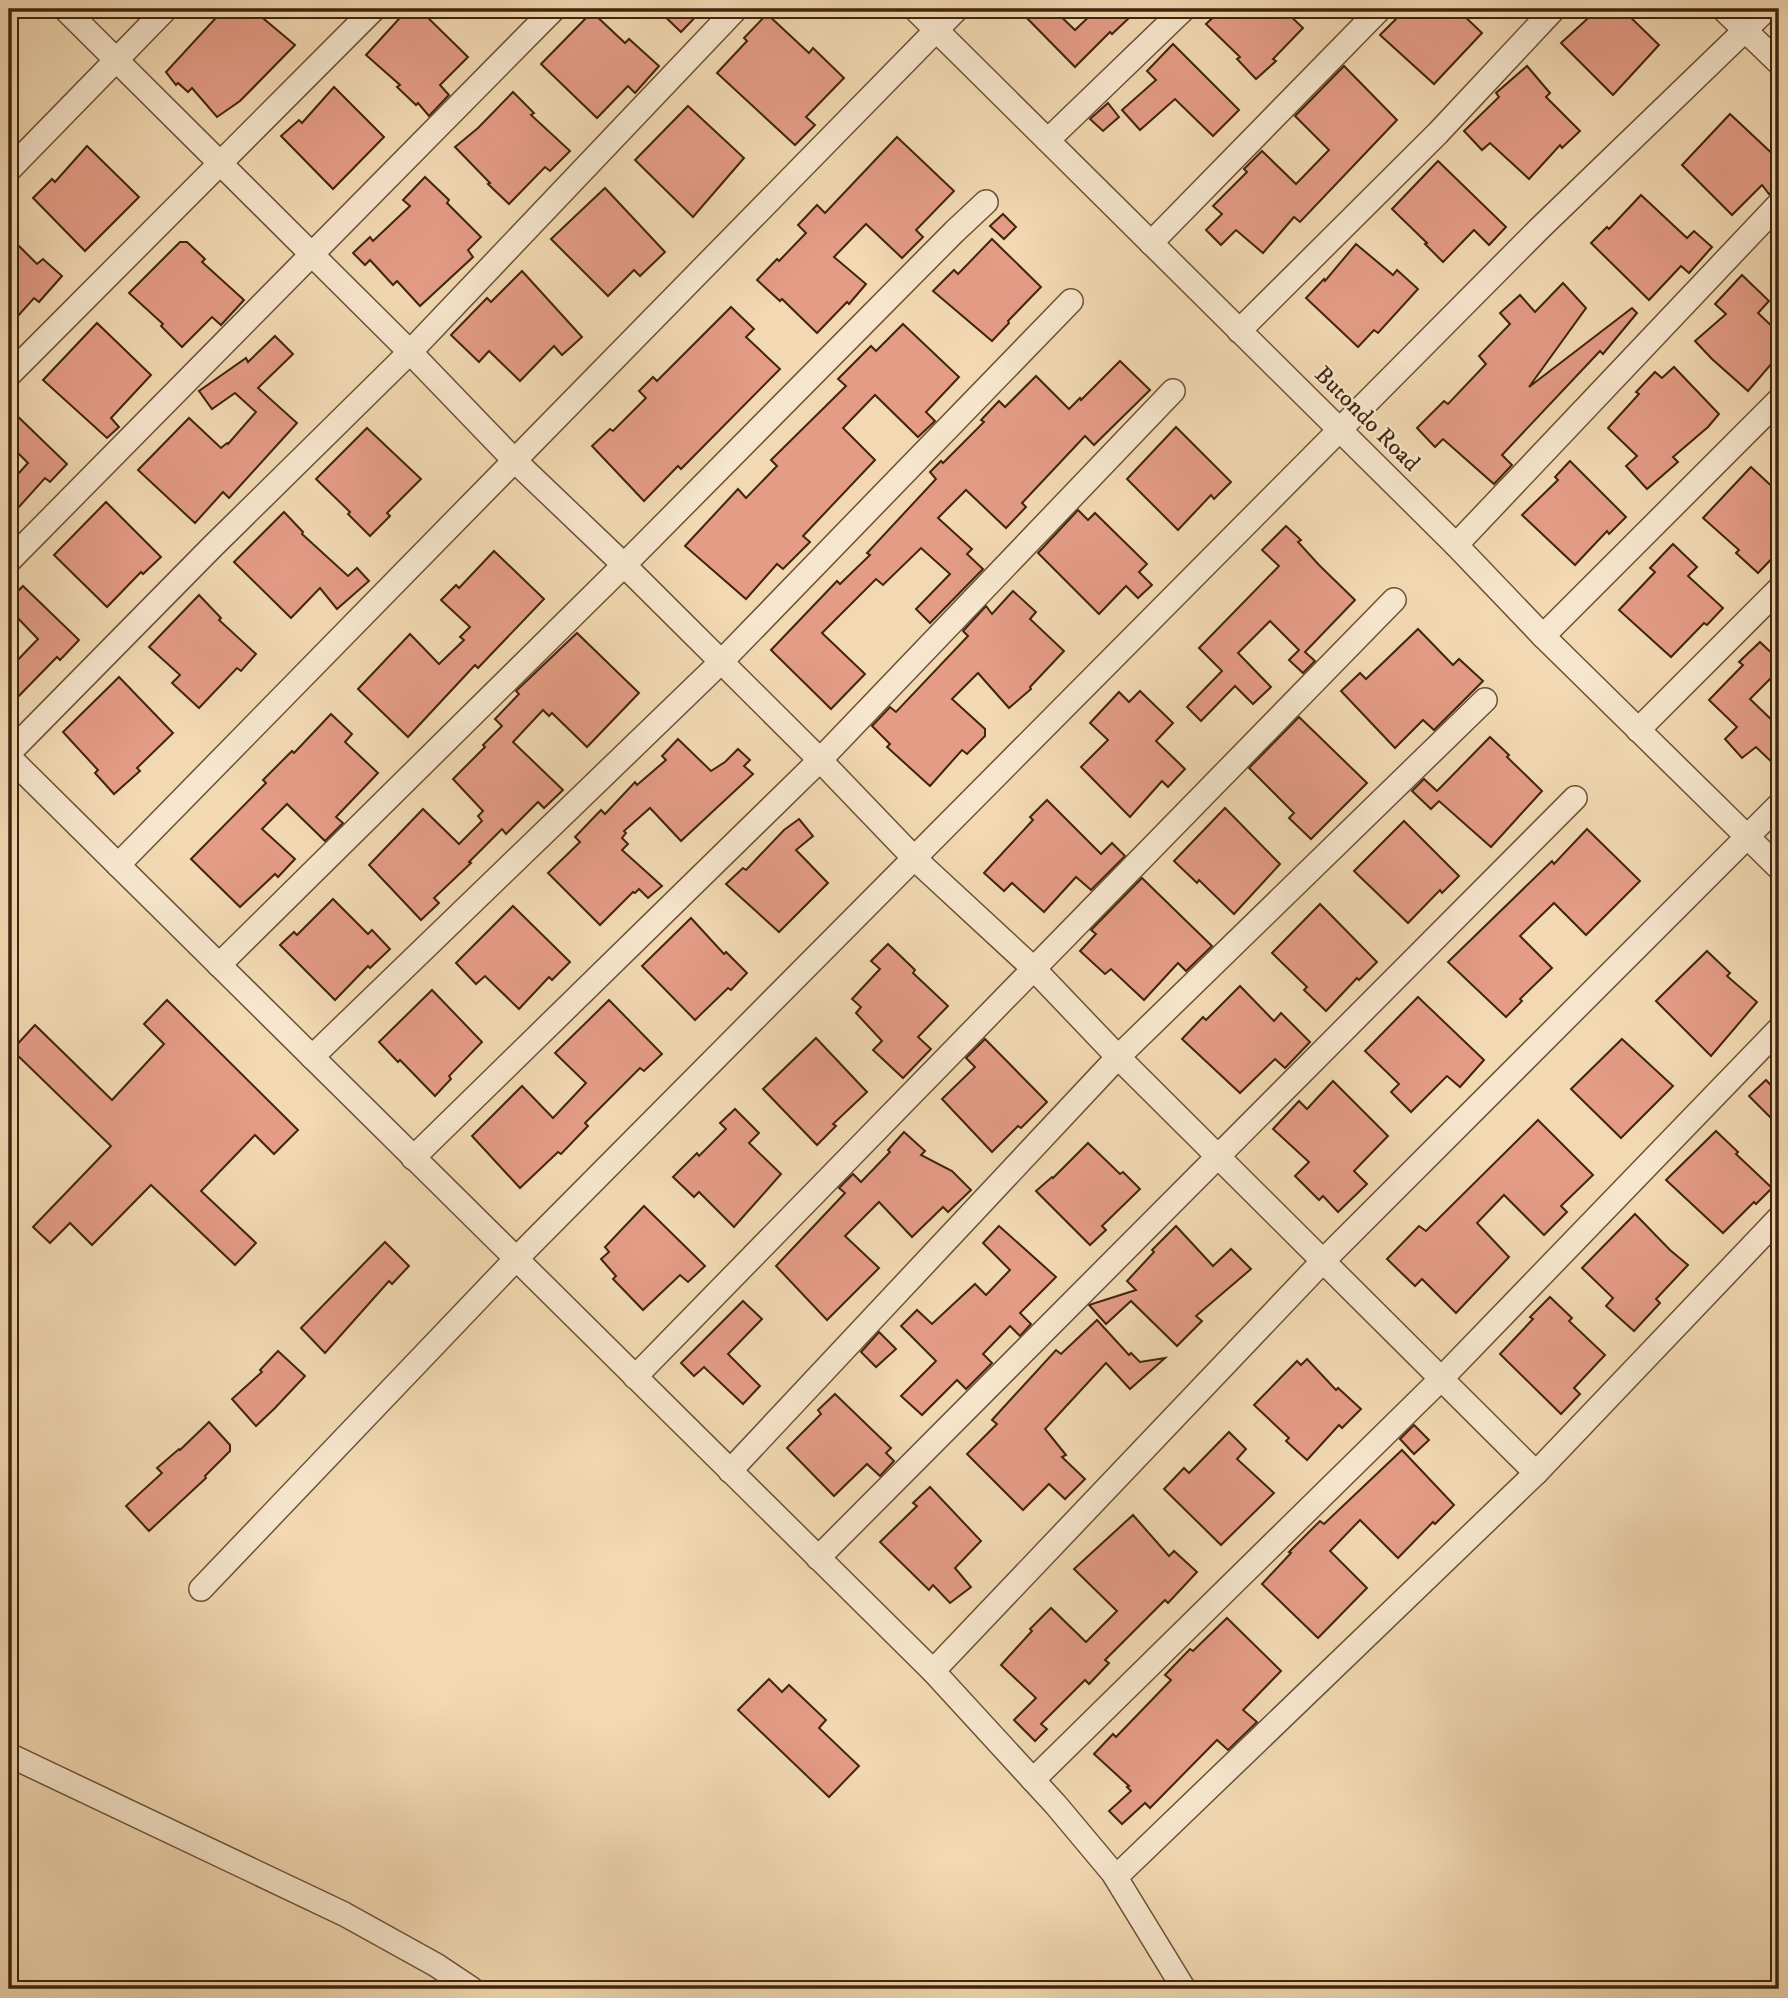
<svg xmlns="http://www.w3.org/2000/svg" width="1788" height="1998" font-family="'IM FELL DW Pica',serif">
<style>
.building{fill:#e49c85;stroke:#40240d;stroke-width:2}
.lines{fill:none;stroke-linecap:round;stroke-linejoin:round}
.minor-casing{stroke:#6c5136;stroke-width:26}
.minor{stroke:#f7e6cd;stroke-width:23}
.labels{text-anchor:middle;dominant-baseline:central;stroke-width:5;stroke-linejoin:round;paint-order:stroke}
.street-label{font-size:24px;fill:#40240d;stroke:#f7e6cd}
</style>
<rect width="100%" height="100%" fill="#f2d9b2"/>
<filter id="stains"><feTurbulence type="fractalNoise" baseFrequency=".00286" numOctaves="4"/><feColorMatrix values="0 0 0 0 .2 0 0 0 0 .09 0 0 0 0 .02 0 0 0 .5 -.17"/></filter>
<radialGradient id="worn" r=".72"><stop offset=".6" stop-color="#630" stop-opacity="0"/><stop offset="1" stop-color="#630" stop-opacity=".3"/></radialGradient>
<g class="building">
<polygon points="224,9 252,9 295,45 240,101 217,117 192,88 188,92 178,83 176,85 166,72"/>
<polygon points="408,9 419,9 468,57 440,85 449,95 429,116 418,103 416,105 397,87 400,85 366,55"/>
<polygon points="657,9 703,9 681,32"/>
<polygon points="1018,9 1053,9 1075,30 1097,9 1121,9 1130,17 1112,34 1110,32 1075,67"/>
<polygon points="1222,9 1283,9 1303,28 1273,59 1276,61 1256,79 1237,59 1240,57 1206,24"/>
<polygon points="1406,9 1457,9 1482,33 1434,84 1380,35"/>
<polygon points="1598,9 1622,9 1659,45 1613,95 1561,43"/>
<polygon points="592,12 625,43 629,39 659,66 635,93 628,86 597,118 541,64"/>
<polygon points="767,14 809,53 813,48 844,78 806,117 815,125 795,145 717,73 747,41 744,38"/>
<polygon points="1173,44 1239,110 1213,136 1175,99 1140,130 1122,110 1156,80 1147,71"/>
<polygon points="1344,66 1397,120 1300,222 1294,217 1263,253 1236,230 1221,245 1206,230 1222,214 1213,206 1247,172 1244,169 1262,151 1296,184 1329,150 1295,116"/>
<polygon points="1527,66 1550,93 1546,97 1580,131 1562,148 1560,145 1529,179 1490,143 1482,150 1464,131 1499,97 1496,93"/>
<polygon points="334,87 384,137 333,189 281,136 299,120 302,123"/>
<polygon points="513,92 534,113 531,115 570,151 550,171 545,167 509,204 488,184 490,183 455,147 478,128"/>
<polygon points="1108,103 1119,117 1103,131 1090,119"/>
<polygon points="688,106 744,158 693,217 635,160"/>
<polygon points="1730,114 1779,160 1779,190 1769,194 1762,185 1732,215 1682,165"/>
<polygon points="897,137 954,191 916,230 923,237 902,258 866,224 834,257 866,284 849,304 847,302 817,333 782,299 780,301 757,280 777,259 779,261 806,233 798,225 817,205 825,213"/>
<polygon points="87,146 139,197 85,251 33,198 52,179 55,182"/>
<polygon points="1438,161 1506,227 1489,245 1474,230 1443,262 1425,244 1427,243 1392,209"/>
<polygon points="425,177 449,200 447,203 481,237 468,250 473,257 420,306 397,281 393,285 370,260 365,265 353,253 370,237 373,241 410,206 403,200"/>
<polygon points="605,188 665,252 640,276 634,270 608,296 551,239"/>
<polygon points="1641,195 1687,238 1694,231 1712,247 1689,273 1681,266 1649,300 1591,243 1607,227 1609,229"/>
<polygon points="1003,214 1016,227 1004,239 990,226"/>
<polygon points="9,236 37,264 43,259 62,276 39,302 34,298 9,326"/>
<polygon points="992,239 1041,287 1008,321 1009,323 992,341 933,291 954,270 958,274"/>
<polygon points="180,242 187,242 205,259 202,262 244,300 221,325 212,317 182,347 161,326 163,324 129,293"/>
<polygon points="1356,244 1393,275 1397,270 1418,289 1378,333 1374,330 1358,347 1306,298 1324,279 1325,281"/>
<polygon points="522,271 582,337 562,355 554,346 520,381 489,351 479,362 451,335 487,298 491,302"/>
<polygon points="1742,275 1769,301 1758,313 1779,333 1779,355 1748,391 1712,359 1695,341 1726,314 1715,304"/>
<polygon points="1563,283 1586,308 1529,387 1632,308 1637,313 1603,354 1600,351 1502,455 1512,465 1494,484 1443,439 1435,447 1417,428 1444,401 1448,404 1486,364 1479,356 1510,324 1500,313 1520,295 1535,312"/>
<polygon points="731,307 754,329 746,337 780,369 681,469 678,466 644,501 592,446 610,429 613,431 646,398 639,391 653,377 657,381"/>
<polygon points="97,323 151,375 111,418 119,427 107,438 43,380"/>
<polygon points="903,324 959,377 926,412 935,421 918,437 875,395 843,428 875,460 803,536 810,542 783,569 777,564 746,599 685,546 738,489 746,498 777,466 771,460 846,386 838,379 871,346 876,351"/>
<polygon points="275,336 293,354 258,388 297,423 229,498 223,492 195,523 138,470 189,418 221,448 227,443 228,444 256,412 235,393 212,409 199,391 246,358 248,362"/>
<polygon points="1120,361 1150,390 1094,445 1085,436 1022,503 1026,507 1006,528 966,490 938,518 972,549 967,554 983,569 930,623 916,609 950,574 921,548 883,585 876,579 822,633 865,674 831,709 771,650 837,581 840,584 870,555 867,553 936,479 930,472 941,461 943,463 984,422 981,420 999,401 1005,407 1036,376 1069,409 1080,398 1081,400"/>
<polygon points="1674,367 1719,414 1708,427 1673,457 1678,462 1647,489 1626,466 1637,456 1608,428 1639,394 1636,392 1655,372 1662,378"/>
<polygon points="9,408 67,464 50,482 45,478 9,518 9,484 28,463 9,444"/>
<polygon points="1176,427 1231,482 1214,499 1211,495 1178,530 1127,479"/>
<polygon points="367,428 421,479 387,513 390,516 370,536 348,514 350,512 316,479"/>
<polygon points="1570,461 1626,517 1609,534 1607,531 1575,565 1522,515 1558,480 1555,477"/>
<polygon points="1751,467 1779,493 1779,551 1758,573 1736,553 1739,550 1703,518"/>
<polygon points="106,502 161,557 143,574 141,572 107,607 54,555"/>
<polygon points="1078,510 1088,520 1095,513 1147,564 1139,572 1152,585 1138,598 1126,586 1099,614 1038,553"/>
<polygon points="284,512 303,532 302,534 348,576 357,568 369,581 337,609 320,588 291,618 234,562"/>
<polygon points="1286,526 1301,540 1298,542 1319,565 1355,600 1305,652 1315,661 1303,673 1289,660 1299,650 1270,621 1238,653 1271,687 1253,704 1235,686 1201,721 1187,707 1222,671 1199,648 1279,566 1262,550"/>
<polygon points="1673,544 1697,567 1688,576 1723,608 1707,625 1704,623 1671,657 1619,610 1655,572 1650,568"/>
<polygon points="494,551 544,599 478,668 475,665 408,737 358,689 410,634 439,664 464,640 460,637 470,627 441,600 456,585 459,588"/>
<polygon points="23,586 79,640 60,660 57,657 9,706 9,669 38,639 9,609 9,600"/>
<polygon points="1013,591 1036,612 1030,619 1064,651 1030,687 1031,689 1009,708 978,673 952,699 985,729 985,736 967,754 962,750 930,786 887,747 890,744 872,726 890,707 896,712 968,636 963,631 986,606 992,614"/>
<polygon points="199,595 221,618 219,620 256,654 241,671 237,668 199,708 172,683 180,675 149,647"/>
<polygon points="1418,629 1453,665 1459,659 1483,681 1434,730 1423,720 1395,748 1341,691 1360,673 1366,679"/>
<polygon points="577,633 639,693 587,747 552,713 549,716 543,710 513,742 563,790 544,808 538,802 506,834 502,829 469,862 471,863 434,898 439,903 421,920 369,865 423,809 459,844 482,821 478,816 483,811 453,779 485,747 483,745 502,726 495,719 519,694 516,691"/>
<polygon points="1760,642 1779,660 1779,670 1750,699 1779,727 1779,769 1756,747 1742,758 1725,739 1737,727 1709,700 1743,665 1739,662"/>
<polygon points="119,677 173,733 137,768 140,771 114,794 95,773 98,770 63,732"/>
<polygon points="1140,691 1173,723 1156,741 1185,769 1168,787 1162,781 1130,817 1081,767 1108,740 1090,723 1119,692 1129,702"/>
<polygon points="331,714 352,734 345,742 378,773 336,817 343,823 325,841 287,804 262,829 295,859 278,877 275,874 240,907 191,859 266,783 263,780 292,751 294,753"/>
<polygon points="1299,717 1367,783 1311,839 1289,818 1294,813 1249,768"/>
<polygon points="1490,737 1509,755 1507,757 1542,791 1491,847 1439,801 1431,809 1412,791 1424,779 1437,791"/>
<polygon points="678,739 711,771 725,762 738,749 750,760 744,766 753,774 681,841 650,808 624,831 626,833 622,838 628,844 622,850 662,886 648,898 639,889 635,893 633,892 600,925 548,873 580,842 575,837 601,810 605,814 635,782 637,785 666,760 662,756"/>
<polygon points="1047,800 1101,854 1112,843 1125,856 1091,890 1076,877 1044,912 1012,883 1004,891 984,873 1033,820 1030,817"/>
<polygon points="1225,808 1280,864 1234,914 1199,880 1197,883 1174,861"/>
<polygon points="799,819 813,836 796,850 828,883 779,932 726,884 743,868 746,870 784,830"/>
<polygon points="1404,821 1459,876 1442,893 1440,890 1408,923 1354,871"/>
<polygon points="1587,829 1640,881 1586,935 1554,903 1520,936 1552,968 1520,999 1522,1001 1506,1017 1448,962 1552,861 1554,864"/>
<polygon points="1142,878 1212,946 1186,971 1178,963 1144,1000 1111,969 1105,974 1080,951 1096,934 1091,930"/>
<polygon points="333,899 368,934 372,930 390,949 370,968 368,966 335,1000 280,945 294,932 297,935"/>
<polygon points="1320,904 1377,962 1359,980 1357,978 1326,1011 1304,990 1307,987 1272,953"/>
<polygon points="513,906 570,962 552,980 549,977 519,1009 485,976 476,984 456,963"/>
<polygon points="691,918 724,954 726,952 747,973 731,990 728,988 695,1020 642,966"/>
<polygon points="888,944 915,970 913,973 948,1006 918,1037 931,1049 903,1078 873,1050 882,1041 856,1013 861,1007 852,999 880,969 871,961"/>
<polygon points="1707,951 1730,973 1727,976 1757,1002 1711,1056 1656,1001"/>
<polygon points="1240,986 1274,1021 1281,1013 1310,1042 1285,1068 1275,1059 1240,1093 1182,1039 1203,1017 1206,1020"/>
<polygon points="432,990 482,1042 449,1076 451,1079 435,1096 400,1060 398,1062 379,1042"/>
<polygon points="1418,997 1484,1060 1460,1087 1447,1076 1411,1112 1391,1092 1399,1084 1365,1051"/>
<polygon points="167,1000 298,1130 274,1154 255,1135 201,1191 256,1243 235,1265 151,1185 92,1245 70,1223 50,1243 33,1227 111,1146 12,1050 35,1025 112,1100 164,1044 144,1024"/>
<polygon points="609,1000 662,1054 644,1071 640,1068 585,1123 588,1126 561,1154 558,1152 520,1188 472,1136 522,1086 553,1118 586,1083 555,1053"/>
<polygon points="816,1038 867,1092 833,1124 836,1126 817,1145 763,1089"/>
<polygon points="985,1039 1047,1102 1021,1128 1018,1126 992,1152 942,1099 975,1067 966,1058"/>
<polygon points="1622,1039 1673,1086 1621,1138 1571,1089"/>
<polygon points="1766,1080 1779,1094 1779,1108 1770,1117 1749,1096"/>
<polygon points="1333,1081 1388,1136 1354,1171 1367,1184 1338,1212 1323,1196 1319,1200 1295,1176 1309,1162 1273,1129 1299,1101 1307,1109"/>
<polygon points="735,1109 759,1133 749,1143 781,1174 734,1227 699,1192 694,1197 673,1177 697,1153 699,1156 726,1129 720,1123"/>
<polygon points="1538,1120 1593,1175 1561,1206 1567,1212 1544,1235 1504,1195 1477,1223 1509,1257 1456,1313 1422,1279 1415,1286 1387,1259 1419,1226 1426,1231"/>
<polygon points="1716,1131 1738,1152 1736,1154 1772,1188 1756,1204 1754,1202 1723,1233 1666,1180"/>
<polygon points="904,1132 925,1151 921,1155 952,1171 971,1190 948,1212 943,1207 912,1237 879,1202 845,1236 879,1268 827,1320 776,1266 845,1193 839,1188 853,1174 861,1182 890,1152 888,1150"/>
<polygon points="1088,1143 1120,1174 1123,1172 1140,1189 1102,1226 1106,1230 1090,1245 1036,1191 1052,1177 1053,1178"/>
<polygon points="644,1206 705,1266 688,1282 680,1275 643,1310 613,1279 616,1276 601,1259 609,1252 605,1247"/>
<polygon points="1635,1214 1670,1250 1688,1265 1656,1299 1660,1303 1634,1331 1606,1306 1613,1298 1582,1268"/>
<polygon points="999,1226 1056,1277 1020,1313 1031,1324 1020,1336 1010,1326 983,1354 992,1363 966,1389 957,1380 922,1415 901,1396 936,1361 901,1326 917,1310 932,1324 975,1284 986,1295 1010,1270 983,1243"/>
<polygon points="1176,1226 1213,1266 1231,1249 1251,1269 1196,1316 1202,1321 1177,1346 1131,1301 1106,1324 1089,1305 1136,1290 1127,1281 1154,1252 1152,1250"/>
<polygon points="385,1242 409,1266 392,1284 389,1281 325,1353 301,1328"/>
<polygon points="1550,1297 1572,1318 1569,1321 1605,1355 1574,1388 1580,1394 1561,1414 1500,1354 1533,1319 1530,1317"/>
<polygon points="743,1301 762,1319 728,1354 760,1386 743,1404 704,1367 694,1376 681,1363"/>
<polygon points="1097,1320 1129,1355 1131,1353 1140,1362 1165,1358 1130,1389 1106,1363 1045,1429 1066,1455 1062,1457 1085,1479 1065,1499 1049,1484 1023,1510 967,1454 997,1424 992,1420 1056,1350 1061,1354"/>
<polygon points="879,1332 896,1349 876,1367 861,1352"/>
<polygon points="278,1351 305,1376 275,1408 256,1426 232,1399 262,1372 260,1370"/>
<polygon points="1307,1359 1336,1390 1338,1388 1361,1409 1342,1428 1339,1425 1307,1460 1286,1441 1289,1438 1254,1405 1297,1361 1301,1365"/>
<polygon points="835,1394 891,1448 886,1453 894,1461 880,1476 867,1464 834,1496 787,1448 821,1414 818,1410"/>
<polygon points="209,1422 230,1445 230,1451 205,1476 206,1478 149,1531 126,1506 162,1473 157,1468 179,1449 180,1450"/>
<polygon points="1414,1425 1429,1440 1414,1454 1400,1439"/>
<polygon points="1229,1432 1246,1449 1237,1459 1274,1493 1221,1545 1164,1489 1184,1468 1189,1473"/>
<polygon points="1402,1450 1454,1505 1435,1524 1433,1522 1398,1558 1360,1520 1330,1551 1367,1588 1318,1638 1262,1584 1291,1553 1289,1552 1320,1521 1324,1524"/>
<polygon points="930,1487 981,1541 955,1568 971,1587 950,1603 933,1585 929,1590 880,1542 917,1506 913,1503"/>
<polygon points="1133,1515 1169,1556 1174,1551 1197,1572 1168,1603 1165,1600 1105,1660 1109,1663 1089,1684 1085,1680 1041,1724 1047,1729 1035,1741 1014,1720 1036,1698 1001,1665 1032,1631 1030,1629 1051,1608 1086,1642 1117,1611 1074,1569"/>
<polygon points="1227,1618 1281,1671 1243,1710 1257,1722 1228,1750 1217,1740 1150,1808 1145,1803 1122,1824 1109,1811 1131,1791 1127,1787 1129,1786 1094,1754 1113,1734 1116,1737 1171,1680 1165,1675 1190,1649 1193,1651"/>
<polygon points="769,1679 782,1692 789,1685 826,1720 819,1728 859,1766 829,1797 738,1710"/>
</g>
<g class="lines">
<g class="minor-casing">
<g id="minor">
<polyline points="65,9 410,352 514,460 624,565 820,760 915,859 1034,969 1118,1057 1536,1473"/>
<polyline points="915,9 1456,545 1543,636 1779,868"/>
<polyline points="1723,9 1779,63"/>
<polyline points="1048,140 1184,9"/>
<polyline points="9,170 166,9"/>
<polyline points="1151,243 1380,9"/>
<polyline points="1239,331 1438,133 1554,9"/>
<polyline points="9,375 374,9"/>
<polyline points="1456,545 1779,204"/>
<polyline points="9,561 554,9"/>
<polyline points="1543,636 1779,400"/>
<polyline points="1638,730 1779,589"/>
<polyline points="9,753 213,546 410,352 736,9"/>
<polyline points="9,757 933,1671 1056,1805 1113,1873 1184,1989"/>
<polyline points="118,865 957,9"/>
<polyline points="219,965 624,565 954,232 986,202"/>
<polyline points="312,1057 721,662 1071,301"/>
<polyline points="413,1158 820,760 1173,391"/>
<polyline points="635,1377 1394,600"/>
<polyline points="730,1471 1118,1057 1485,700"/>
<polyline points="818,1558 1575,798"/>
<polyline points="201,1589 516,1259 1539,229 1767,9"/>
<polyline points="933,1671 1323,1261 1779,805"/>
<polyline points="9,1755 344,1914 436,1965 472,1989"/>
<polyline points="1033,1780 1441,1379 1779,1029"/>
<polyline points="1116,1877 1536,1473 1779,1218"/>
</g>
</g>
<use href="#minor" class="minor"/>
</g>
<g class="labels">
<g class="street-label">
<text transform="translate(1367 419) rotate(45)">Butondo Road</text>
</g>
</g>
<rect width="1788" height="1998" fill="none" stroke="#f2d9b2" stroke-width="35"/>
<rect x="10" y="10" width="1767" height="1977" fill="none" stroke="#40240d" stroke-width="3.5"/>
<rect x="18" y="18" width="1753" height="1963" fill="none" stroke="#40240d" stroke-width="2"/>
<rect width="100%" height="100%" filter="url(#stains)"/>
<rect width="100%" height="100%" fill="url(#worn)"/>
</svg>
